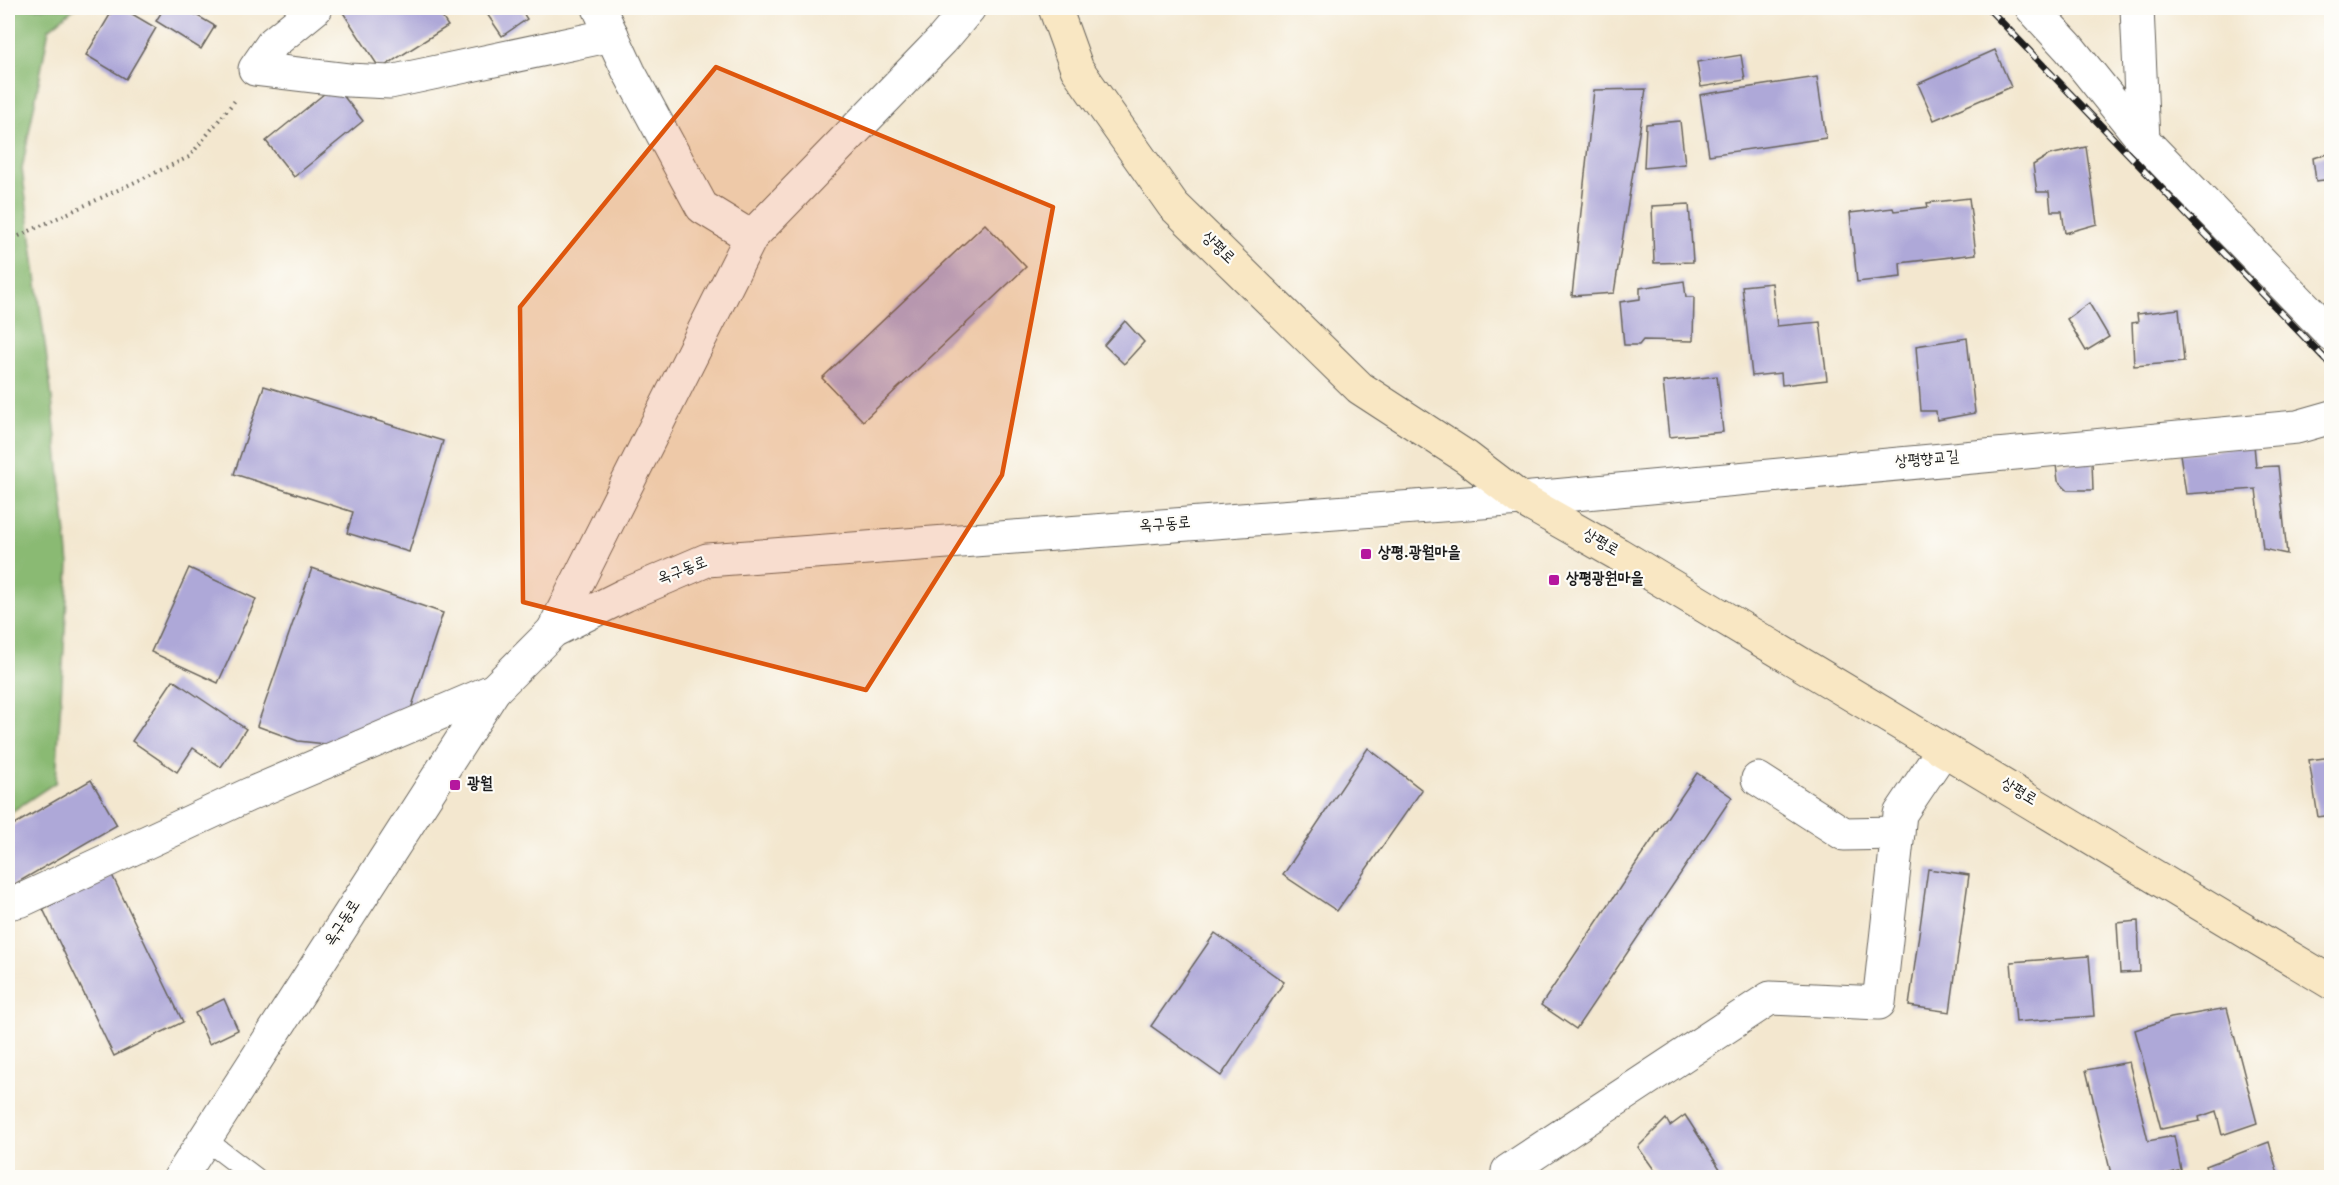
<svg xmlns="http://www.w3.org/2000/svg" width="2339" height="1185" font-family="'Gochi Hand','Poor Story',sans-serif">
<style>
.forest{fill:#8aba73;stroke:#536b48;stroke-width:1.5}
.building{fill:#aea8d8}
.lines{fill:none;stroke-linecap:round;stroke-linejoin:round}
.service-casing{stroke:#67635b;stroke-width:22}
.minor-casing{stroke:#67635b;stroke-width:35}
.secondary-casing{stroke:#67635b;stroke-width:35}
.path{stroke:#67635b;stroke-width:4;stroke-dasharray:1.5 4.5;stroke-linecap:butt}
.service{stroke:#fff;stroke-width:20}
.minor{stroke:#fff;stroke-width:33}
.secondary{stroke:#f9e7c3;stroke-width:33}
.rail-casing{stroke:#1c1c1c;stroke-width:7}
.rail{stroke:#fdfcf7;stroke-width:4.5;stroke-dasharray:14;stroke-linecap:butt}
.marked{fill:#de560d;fill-opacity:0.2;stroke:#de560d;stroke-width:4.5;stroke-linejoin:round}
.poi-dot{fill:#b5179e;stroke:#fdfcf7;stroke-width:2}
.labels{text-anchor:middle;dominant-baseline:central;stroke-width:4.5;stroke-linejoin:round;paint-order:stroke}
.street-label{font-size:16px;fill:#1c1c1c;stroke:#fdfcf7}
.poi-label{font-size:16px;font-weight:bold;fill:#1c1c1c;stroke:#fdfcf7;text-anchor:start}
</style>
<rect width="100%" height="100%" fill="#fdfcf7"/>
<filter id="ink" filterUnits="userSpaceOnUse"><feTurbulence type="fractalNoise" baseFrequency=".0167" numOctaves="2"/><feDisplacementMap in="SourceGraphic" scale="12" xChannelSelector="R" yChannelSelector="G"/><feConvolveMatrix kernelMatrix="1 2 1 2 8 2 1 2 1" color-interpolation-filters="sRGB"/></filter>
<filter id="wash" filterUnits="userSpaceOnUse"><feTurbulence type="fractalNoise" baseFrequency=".008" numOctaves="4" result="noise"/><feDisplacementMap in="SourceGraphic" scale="24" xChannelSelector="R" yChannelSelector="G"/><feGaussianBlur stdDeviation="1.35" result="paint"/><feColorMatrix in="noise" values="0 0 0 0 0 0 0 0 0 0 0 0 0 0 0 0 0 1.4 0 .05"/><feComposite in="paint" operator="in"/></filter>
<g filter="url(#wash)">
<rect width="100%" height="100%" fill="#f3e7cf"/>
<polygon class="forest" points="8,8 75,8 49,29 22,169 51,390 69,564 56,782 8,814"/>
<g id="blocks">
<g class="building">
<polygon points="114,8 122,8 156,28 126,79 86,55"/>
<polygon points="164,8 184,8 215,26 201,49 156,21"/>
<polygon points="348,8 436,8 448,26 380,69 342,11"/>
<polygon points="483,8 520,8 527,19 502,36"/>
<polygon points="1995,50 2011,87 1934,120 1918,84"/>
<polygon points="1741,55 1745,80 1701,87 1697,62"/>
<polygon points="1817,77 1826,138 1709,155 1700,95"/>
<polygon points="335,85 363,121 294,177 266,141"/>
<polygon points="1646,89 1614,293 1572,296 1594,90"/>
<polygon points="1680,121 1685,164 1644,168 1646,124"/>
<polygon points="2086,147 2097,224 2065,233 2062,211 2051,211 2049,192 2037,192 2033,165 2049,155"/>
<polygon points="2332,153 2332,179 2316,181 2313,158"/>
<polygon points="1969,198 1976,254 1900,263 1901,277 1857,282 1850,213 1893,208 1894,211 1928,207 1927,203"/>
<polygon points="1689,204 1693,262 1654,263 1652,206"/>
<polygon points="985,224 1026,267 863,421 822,378"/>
<polygon points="1684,281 1686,297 1694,297 1693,341 1643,340 1639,345 1624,345 1620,302 1640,299 1640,288"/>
<polygon points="1772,283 1777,326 1820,322 1827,380 1782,385 1781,373 1752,376 1742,286"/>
<polygon points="2089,303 2109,337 2086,351 2067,319"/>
<polygon points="2179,309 2184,362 2134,366 2132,323 2138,322 2137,314"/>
<polygon points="1125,321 1144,342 1124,364 1104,345"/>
<polygon points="1967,338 1975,413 1937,420 1936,411 1921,411 1916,346"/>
<polygon points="1717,376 1723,432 1669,437 1663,382"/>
<polygon points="264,386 443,441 409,552 347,533 353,512 234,474"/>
<polygon points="2254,445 2256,467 2278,466 2287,554 2263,549 2256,489 2186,494 2180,454"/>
<polygon points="2092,460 2093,490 2067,490 2058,481 2056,464"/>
<polygon points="189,568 256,599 218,683 151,652"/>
<polygon points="312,568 443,613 410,712 326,744 298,741 257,726"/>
<polygon points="173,680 246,729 221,767 193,748 177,772 132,741"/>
<polygon points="1368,748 1422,790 1337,911 1283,875"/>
<polygon points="2332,757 2332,815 2318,817 2309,760"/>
<polygon points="1697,773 1732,797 1576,1029 1541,1005"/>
<polygon points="91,780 117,825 8,888 8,828"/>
<polygon points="1928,869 1969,875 1950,1012 1909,1006"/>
<polygon points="112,875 183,1022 114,1056 43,909"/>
<polygon points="2138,921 2140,972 2120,973 2117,923"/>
<polygon points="1215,933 1284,982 1221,1076 1151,1026"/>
<polygon points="2089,956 2094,1016 2016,1022 2011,962"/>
<polygon points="224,999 238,1030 209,1044 195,1013"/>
<polygon points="2227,1008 2257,1123 2222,1135 2216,1111 2199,1117 2200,1121 2161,1129 2135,1030 2171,1018"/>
<polygon points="2129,1062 2148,1141 2174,1136 2181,1170 2154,1178 2112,1178 2086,1070"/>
<polygon points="1685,1115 1724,1175 1721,1178 1660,1178 1638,1147 1666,1119 1670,1126"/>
<polygon points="2269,1142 2279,1178 2209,1178 2206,1166"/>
</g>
</g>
</g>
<g filter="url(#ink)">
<use href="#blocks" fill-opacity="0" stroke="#67635b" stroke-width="1.5"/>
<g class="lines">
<g class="service-casing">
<polyline id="service" points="206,1140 256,1178"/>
</g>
<g class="minor-casing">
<g id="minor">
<polyline points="316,8 273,43 255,69 348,80 390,82 612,35"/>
<polyline points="599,8 629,72 702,207 751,237"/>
<polyline points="2032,8 2069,48 2143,140 2332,335"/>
<polyline points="2137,8 2143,140"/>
<polyline points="553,631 751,237 942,40 969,8"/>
<polyline points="1758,779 1844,834 1898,833"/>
<polyline points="8,903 22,900 248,795 494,690"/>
<polyline points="1508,1171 1770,998 1879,1003 1900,814 1943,750"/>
<polyline points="180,1178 494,690 553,631 625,595 707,560 1521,499 2297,427 2332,417"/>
</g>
</g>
<g class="secondary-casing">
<polyline id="secondary" points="1055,8 1077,69 1173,205 1360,388 1466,457 1521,499 1618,554 2332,983"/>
</g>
<polyline class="path" points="8,241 189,157 237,98"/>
<use href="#service" class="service"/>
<use href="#minor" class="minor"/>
<use href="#secondary" class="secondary"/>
<g class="rail-casing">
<polyline id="rail" points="1988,8 2332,366"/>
</g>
<use href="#rail" class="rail"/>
</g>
</g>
<path class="marked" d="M716 67 1053 207 1002 475 866 690 523 602 520 307Z"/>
<g class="poi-dot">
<rect x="1360" y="548" width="12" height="12" rx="3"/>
<rect x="1548" y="574" width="12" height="12" rx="3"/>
<rect x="449" y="779" width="12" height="12" rx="3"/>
</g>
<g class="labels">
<g class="street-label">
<text transform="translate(1217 249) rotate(44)">상평로</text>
<text transform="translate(1927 461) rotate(-5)">상평향교길</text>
<text transform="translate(1165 526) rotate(-4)">옥구동로</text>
<text transform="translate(1600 544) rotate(30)">상평로</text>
<text transform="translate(683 572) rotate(-21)">옥구동로</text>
<text transform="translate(2018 793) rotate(31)">상평로</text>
<text transform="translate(344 924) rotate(-57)">옥구동로</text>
</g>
<g class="poi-label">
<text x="1378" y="554">상평.광월마을</text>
<text x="1566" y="580">상평광원마을</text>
<text x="467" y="785">광월</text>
</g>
</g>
<rect width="2339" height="1185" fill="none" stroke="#fdfcf7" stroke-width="30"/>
</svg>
